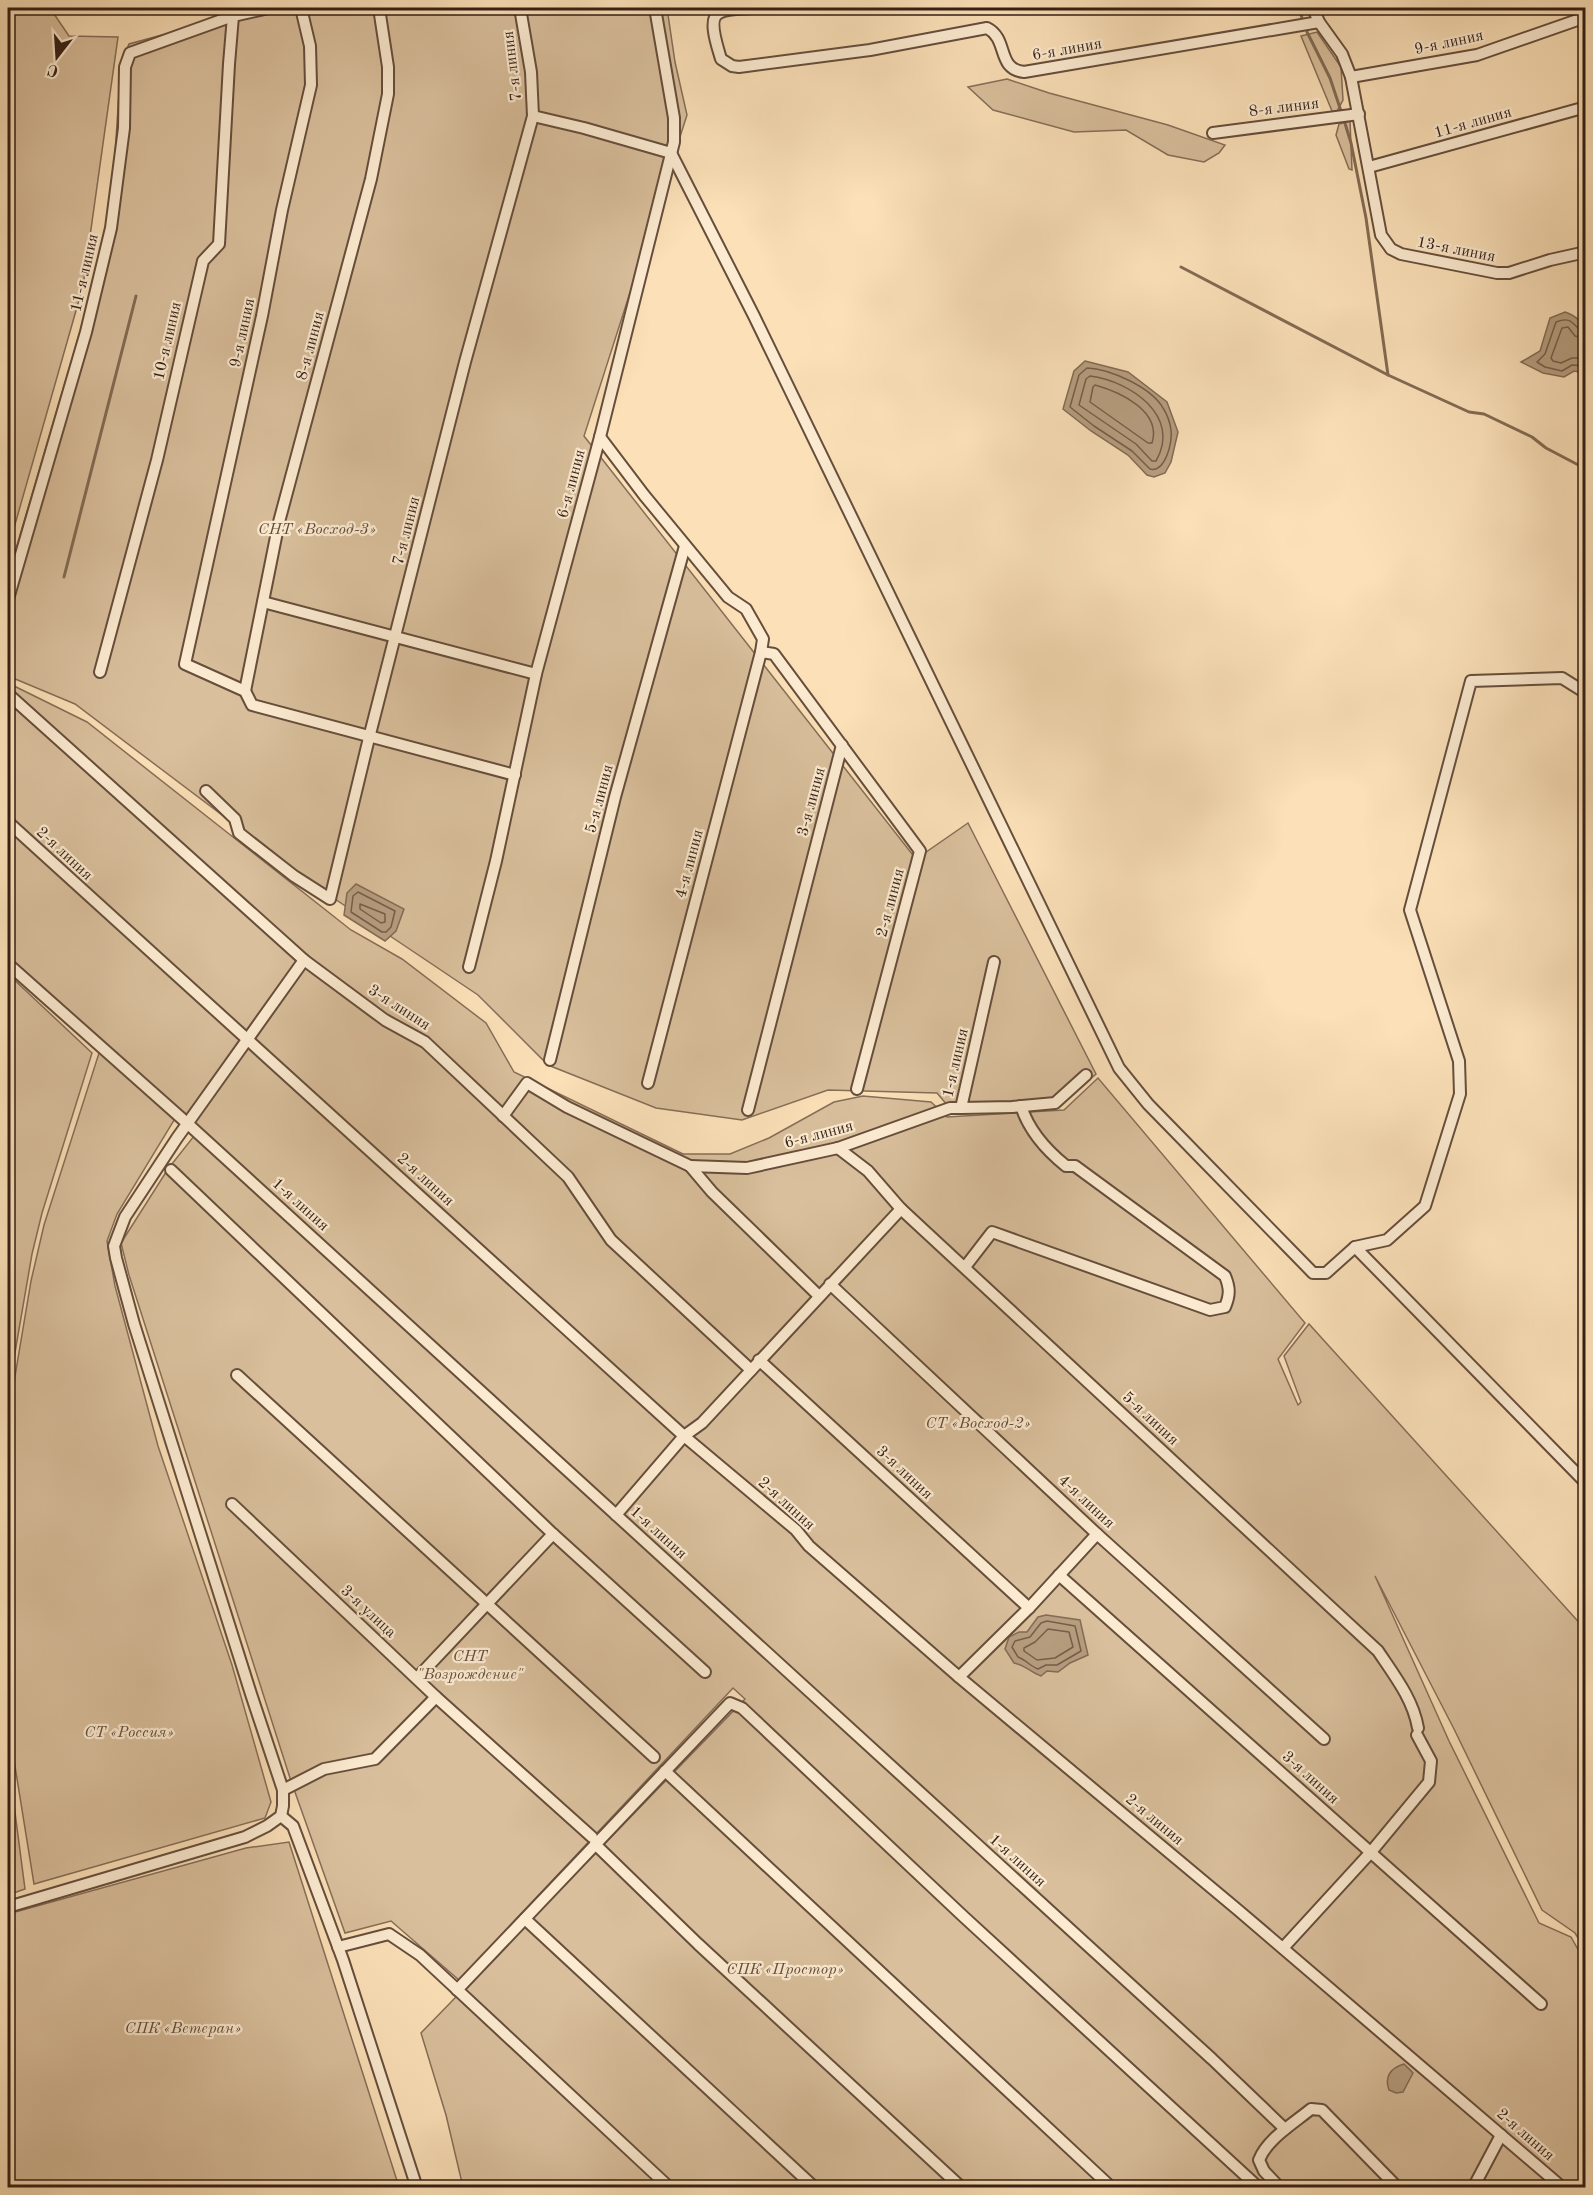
<svg xmlns="http://www.w3.org/2000/svg" width="1593" height="2195" font-family="'Old Standard TT',serif">
<style>
.green{fill:#d9bf9c;stroke:#866e58;stroke-width:1.5}
.water{fill:#b79e80;stroke:#836b54;stroke-width:1.5}
.lines{fill:none;stroke-linecap:round;stroke-linejoin:round}
.shore{stroke:#765e4a;stroke-width:1.5}
.stream{stroke:#836b54;stroke-width:3}
.minor-casing{stroke:#664e3c;stroke-width:14}
.minor{stroke:#fcebd1;stroke-width:10}
.labels{text-anchor:middle;dominant-baseline:central;stroke-width:4.5;stroke-linejoin:round;paint-order:stroke}
.street-label{font-size:16px;fill:#341e13;stroke:#fcebd1}
.park-label{font-size:16px;font-style:italic;fill:#664e3c;stroke:#fcebd1}
</style>
<rect width="100%" height="100%" fill="#fbe0b8"/>
<filter id="stains"><feTurbulence type="fractalNoise" baseFrequency=".00333" numOctaves="4"/><feColorMatrix values="0 0 0 0 .2 0 0 0 0 .09 0 0 0 0 .02 0 0 0 .5 -.17"/></filter>
<radialGradient id="worn" r=".72"><stop offset=".6" stop-color="#630" stop-opacity="0"/><stop offset="1" stop-color="#630" stop-opacity=".3"/></radialGradient>
<g class="green">
<polygon points="8,8 50,8 69,36 118,37 83,286 8,549"/>
<polygon points="262,8 667,8 675,62 687,115 584,436 916,859 968,823 1096,1074 1057,1108 953,1112 937,1093 828,1090 742,1120 656,1108 548,1065 478,995 320,889 75,704 8,676 8,576 110,230 121,63 129,44"/>
<polygon points="1317,32 1341,67 1343,100 1336,113 1332,111 1301,36"/>
<polygon points="1007,79 1049,93 1168,125 1225,145 1219,153 1204,162 1168,155 1126,130 1074,132 993,110 968,87"/>
<polygon points="1350,121 1352,170 1349,169 1336,135 1339,124"/>
<polygon points="8,683 87,722 351,930 402,959 486,1023 514,1072 683,1154 730,1154 769,1138 834,1102 863,1096 931,1102 947,1117 1064,1110 1098,1078 1305,1323 1278,1359 1298,1405 1301,1402 1284,1356 1309,1324 1585,1629 1585,1949 1575,1933 1542,1910 1454,1729 1375,1576 1449,1741 1539,1923 1571,1937 1585,1962 1585,2187 463,2187 446,2115 421,2033 745,1699 733,1688 459,1980 391,1921 345,1933 290,1778 129,1275 121,1243 168,1169 194,1136 1127,1984 1132,1978 8,960"/>
<polygon points="8,974 92,1053 42,1213 32,1254 8,1393"/>
<polygon points="100,1050 176,1117 117,1214 107,1241 115,1286 158,1446 232,1665 271,1802 265,1818 34,1884 8,1723 8,1418 31,1281 44,1225"/>
<polygon points="8,1759 25,1889 8,1895"/>
<polygon points="289,1842 399,2187 8,2187 8,1914 246,1848"/>
</g>
<g class="water">
<path d="M1565 312C1593 321 1586 348 1585 373L1574 371 1564 377 1543 373 1521 362 1540 351 1550 318Z"/>
<polygon points="1085,361 1128,372 1167,402 1178,432 1171,462 1165,473 1154,477 1147,475 1128,455 1091,431 1063,409 1074,371"/>
<polygon points="356,884 404,909 396,931 385,941 344,915 347,893"/>
<path d="M1046 1615 1080 1620 1088 1655 1070 1663 1058 1672 1047 1671 1041 1676C1030 1672 1025 1665 1014 1663L1005 1649 1009 1637 1019 1632H1027L1038 1617Z"/>
<path d="M1404 2064 1413 2073 1403 2092 1396 2093 1389 2090C1384 2076 1391 2068 1404 2064Z"/>
</g>
<g class="lines">
<g class="shore">
<path d="M1586 331 1580 330C1571 321 1569 317 1556 322L1545 354 1537 362 1545 367 1562 371 1572 365 1586 366"/>
<polyline points="1586,339 1575,336 1568,327 1562,328 1551,358 1553,361 1561,363 1572,358 1586,358"/>
<path d="M1087 368C1110 369 1151 387 1163 408 1167 414 1170 423 1171 430 1173 442 1165 473 1150 469L1132 451 1094 426 1070 407 1079 375Z"/>
<path d="M1090 376C1130 381 1182 416 1156 461H1152L1136 444 1079 405 1086 379Z"/>
<path d="M1095 385C1120 392 1162 411 1152 443H1148L1090 402 1093 387Z"/>
<polygon points="358,892 395,911 391,927 386,932 382,932 351,912 353,896"/>
<polygon points="360,904 385,914 385,922 381,923 360,909"/>
<path d="M1047 1621 1075 1626 1081 1651 1057 1665H1046L1038 1669C1030 1666 1026 1660 1018 1657L1012 1647 1015 1641 1030 1637 1041 1623Z"/>
<polygon points="1048,1629 1069,1632 1073,1647 1055,1658 1037,1660 1024,1651 1024,1648 1035,1642"/>
</g>
<g class="stream">
<polyline points="1299,8 1302,18"/>
<polyline points="1307,32 1330,78 1341,111"/>
<polyline points="1344,120 1351,143 1366,218 1388,375"/>
<polyline points="1181,267 1388,375 1469,412 1484,414 1532,437 1546,448 1586,469"/>
<polyline points="64,577 136,296"/>
</g>
<g class="minor-casing">
<g id="minor">
<polyline points="301,8 310,46 311,85 282,210 262,316 185,664 245,691 252,705 515,775"/>
<path d="M753 8C743 9 727 8 719 13 707 19 718 48 721 59L732 66 739 67 870 50 987 28C1009 39 996 69 1024 72L1319 22"/>
<polyline points="1313,8 1319,22 1342,54 1351,77 1381,235 1391,249 1401,254 1497,273 1509,273 1550,260 1586,252"/>
<polyline points="1351,77 1477,55 1586,17"/>
<polyline points="533,116 584,128 671,153 754,316 1119,1068 1148,1104 1313,1273 1326,1273 1355,1247 1387,1240 1425,1206 1460,1094 1459,1061 1410,910 1471,681 1562,678 1586,693"/>
<polyline points="1213,133 1359,114"/>
<polyline points="1369,167 1586,107"/>
<polyline points="600,437 644,495 728,597 746,609 763,639 761,652 774,654 920,851 857,1089"/>
<polyline points="8,599 86,332 111,228 124,128 125,67 130,53 233,16 269,8"/>
<polyline points="263,602 536,674"/>
<polyline points="100,672 157,460 203,261 219,244 229,64 233,16"/>
<polyline points="245,691 279,522 371,179 388,94 388,67 379,8"/>
<polyline points="8,694 304,960 385,1020 425,1042 568,1177 611,1240 751,1370"/>
<polyline points="206,791 235,819 239,833 294,876 330,899 369,738 465,362 533,116 531,72 520,8"/>
<polyline points="8,822 684,1436 796,1530 809,1546 959,1677 1238,1910 1563,2188"/>
<polyline points="994,962 961,1108 1012,1107 1055,1103 1086,1075"/>
<polyline points="8,964 188,1124 1212,2059 1285,2129"/>
<polyline points="469,967 496,861 536,674 600,437 674,142 674,118 655,8"/>
<polyline points="550,1060 615,797 685,546"/>
<polyline points="648,1083 761,652"/>
<polyline points="748,1110 842,745"/>
<polyline points="503,1116 527,1083 567,1107 690,1166 712,1192 819,1296"/>
<path d="M838 1148 868 1171 901 1209 1378 1651C1394 1675 1413 1699 1418 1728"/>
<polyline points="690,1166 747,1168 838,1148 950,1108 961,1108"/>
<polyline points="171,1170 553,1534 705,1672"/>
<polyline points="1355,1247 1586,1483"/>
<path d="M965 1267 992 1232 1210 1310 1225 1307C1230 1295 1230 1288 1225 1276L1075 1166H1066C1046 1150 1029 1131 1021 1106"/>
<polyline points="830,1284 1097,1534 1324,1739"/>
<polyline points="759,1360 1029,1608"/>
<polyline points="237,1375 654,1757"/>
<polyline points="232,1504 436,1697 592,1837"/>
<polyline points="616,1515 684,1436 702,1423 901,1209"/>
<polyline points="1059,1575 1541,2004"/>
<polyline points="959,1677 1029,1608 1097,1534"/>
<polyline points="417,1678 553,1534"/>
<polyline points="665,1771 1112,2188"/>
<polyline points="283,1790 324,1769 375,1759 436,1697"/>
<polyline points="281,1816 293,1826 343,1960 417,2188"/>
<polyline points="595,1844 698,1944 962,2188"/>
<polyline points="8,1907 245,1837 267,1826 281,1816 283,1806 283,1790 251,1694 134,1324 116,1258 114,1246 125,1217 177,1138 304,960"/>
<polyline points="525,1919 815,2188"/>
<polyline points="338,1947 389,1934 420,1955 670,2188"/>
<polyline points="1283,1948 1371,1852 1429,1782 1431,1761 1417,1735"/>
<polyline points="457,1990 730,1703 742,1708 964,1917 1259,2188"/>
<path d="M1280 2188 1264 2171 1259 2160C1267 2139 1294 2123 1311 2109L1322 2110 1398 2188"/>
<polyline points="1473,2188 1501,2135"/>
</g>
</g>
<use href="#minor" class="minor"/>
</g>
<g class="labels">
<g class="street-label">
<text transform="translate(1449 43) rotate(-12)">9-я линия</text>
<text transform="translate(1067 50) rotate(-10)">6-я линия</text>
<text transform="translate(513 66) rotate(-97)">7-я линия</text>
<text transform="translate(1284 108) rotate(-7)">8-я линия</text>
<text transform="translate(1473 123) rotate(-16)">11-я линия</text>
<text transform="translate(1456 250) rotate(11)">13-я линия</text>
<text transform="translate(85 273) rotate(-77)">11-я линия</text>
<text transform="translate(243 333) rotate(-78)">9-я линия</text>
<text transform="translate(168 341) rotate(-77)">10-я линия</text>
<text transform="translate(311 346) rotate(-75)">8-я линия</text>
<text transform="translate(572 484) rotate(-75)">6-я линия</text>
<text transform="translate(407 531) rotate(-76)">7-я линия</text>
<text transform="translate(600 799) rotate(-75)">5-я линия</text>
<text transform="translate(812 802) rotate(-75)">3-я линия</text>
<text transform="translate(64 854) rotate(43)">2-я линия</text>
<text transform="translate(690 864) rotate(-75)">4-я линия</text>
<text transform="translate(891 903) rotate(-75)">2-я линия</text>
<text transform="translate(399 1008) rotate(33)">3-я линия</text>
<text transform="translate(956 1063) rotate(-77)">1-я линия</text>
<text transform="translate(819 1135) rotate(-15)">6-я линия</text>
<text transform="translate(425 1180) rotate(42)">2-я линия</text>
<text transform="translate(300 1205) rotate(42)">1-я линия</text>
<text transform="translate(1150 1419) rotate(43)">5-я линия</text>
<text transform="translate(904 1473) rotate(43)">3-я линия</text>
<text transform="translate(1086 1502) rotate(43)">4-я линия</text>
<text transform="translate(786 1504) rotate(42)">2-я линия</text>
<text transform="translate(658 1533) rotate(42)">1-я линия</text>
<text transform="translate(368 1612) rotate(43)">3-я улица</text>
<text transform="translate(1310 1778) rotate(42)">3-я линия</text>
<text transform="translate(1154 1820) rotate(40)">2-я линия</text>
<text transform="translate(1017 1861) rotate(42)">1-я линия</text>
<text transform="translate(1525 2135) rotate(41)">2-я линия</text>
</g>
<g class="park-label">
<text x="317" y="530">СНТ «Восход-3»</text>
<text x="978" y="1424">СТ «Восход-2»</text>
<text x="470" y="1657">СНТ<tspan x="470" dy="18">"Возрождение"</tspan></text>
<text x="129" y="1733">СТ «Россия»</text>
<text x="785" y="1970">СПК «Простор»</text>
<text x="183" y="2029">СПК «Ветеран»</text>
</g>
</g>
<rect width="1593" height="2195" fill="none" stroke="#fbe0b8" stroke-width="30"/>
<rect x="9" y="9" width="1575" height="2177" fill="none" stroke="#341e13" stroke-width="3"/>
<rect x="15" y="15" width="1563" height="2165" fill="none" stroke="#341e13" stroke-width="1.5"/>
<g transform="translate(57 57) rotate(197)" stroke="#fcebd1" stroke-width="4.5" paint-order="stroke">
<path d="M0-4.5L10 22L0 15L-10 22Z" fill="#341e13"/>
<text y="-9" font-size="16" font-weight="bold" text-anchor="middle" fill="#341e13">С</text>
</g>
<rect width="100%" height="100%" filter="url(#stains)"/>
<rect width="100%" height="100%" fill="url(#worn)"/>
</svg>
